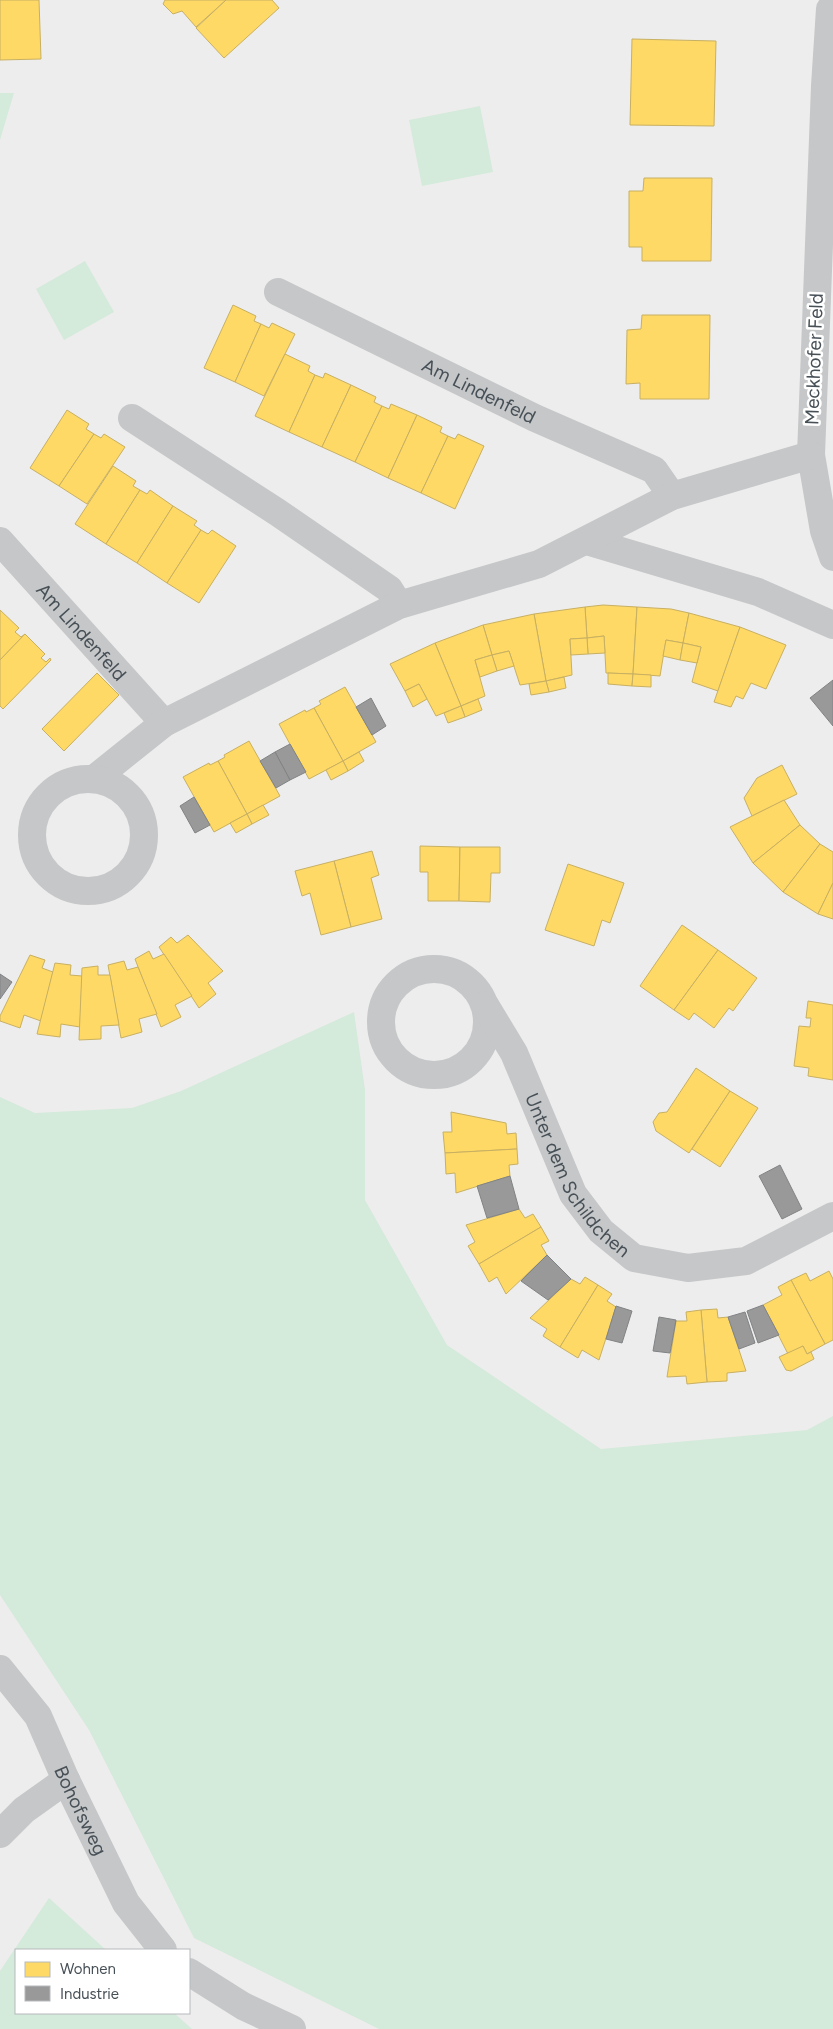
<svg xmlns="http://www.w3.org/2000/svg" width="833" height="2029" font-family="Figtree,sans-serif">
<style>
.green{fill:#d4eadb}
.homes{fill:#ffd966;stroke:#c8b062}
.industry{fill:#999;stroke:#808385}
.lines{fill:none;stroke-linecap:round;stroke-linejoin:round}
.minor{stroke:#c5c7c8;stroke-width:28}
.labels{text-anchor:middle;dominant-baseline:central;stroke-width:5;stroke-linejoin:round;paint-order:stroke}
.street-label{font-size:19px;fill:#475057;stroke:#fff}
</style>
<rect width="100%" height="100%" fill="#eeeded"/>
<g class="green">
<polygon points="0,93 14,93 0,140"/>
<polygon points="480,106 493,172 422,186 409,120"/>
<polygon points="85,261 114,312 64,340 36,289"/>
<polygon points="354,1012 365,1090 365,1200 447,1345 601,1449 807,1430 833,1416 833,2029 379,2029 194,1938 89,1730 0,1595 0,1097 35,1113 132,1108 181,1091"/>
<polygon points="49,1898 106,1950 16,1950 16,2013 174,2013 192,2029 0,2029 0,1971"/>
</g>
<g class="homes">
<polygon points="0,0 39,0 41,59 0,60"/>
<polygon points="165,0 226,0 196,27 182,11 173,14 163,4"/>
<polygon points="226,0 272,0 279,8 224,58 196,28"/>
<polygon points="632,39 716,41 714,126 630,125"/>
<polygon points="644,178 712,178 711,261 642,261 642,247 629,247 629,191 643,191"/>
<polygon points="233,305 256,316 254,321 261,324 235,382 204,368"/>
<polygon points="642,315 710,315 709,399 640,399 640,383 626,384 627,330 641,329"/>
<polygon points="272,323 295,334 264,396 235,382 261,324 269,328"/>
<polygon points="285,354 310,366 308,371 315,375 289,432 255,416"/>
<polygon points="325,373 351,385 322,447 289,432 315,375 323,378"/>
<polygon points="351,385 376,397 374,402 382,406 355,462 322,447"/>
<polygon points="391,404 417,415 388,478 355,462 382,406 389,409"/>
<polygon points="67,410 89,424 86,429 94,434 59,486 30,468"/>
<polygon points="417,415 442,427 440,432 448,436 421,493 388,478"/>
<polygon points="94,434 101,438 104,434 125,447 87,504 59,486"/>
<polygon points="458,434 484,446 455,509 421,493 448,436 455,439"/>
<polygon points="113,466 136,481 133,486 140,490 106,544 75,524"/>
<polygon points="140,490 147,494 150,490 173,506 137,563 106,544"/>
<polygon points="173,506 197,521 194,525 201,530 167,583 137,563"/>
<polygon points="201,530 208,534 212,530 236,546 199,603 167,583"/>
<polygon points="603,605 637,607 633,674 606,673 604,636 587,638 585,607"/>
<polygon points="585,607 587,638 570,639 572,675 546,681 534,614"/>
<polygon points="637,607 671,609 689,613 683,643 666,640 660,676 633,674"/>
<polygon points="0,610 19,628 15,632 21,637 25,634 0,660"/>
<polygon points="689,613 740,627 718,691 692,682 701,647 683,643"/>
<polygon points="534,614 546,681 520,685 509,651 492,655 483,625"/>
<polygon points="483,625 492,655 475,660 485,696 461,706 435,643"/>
<polygon points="740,627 786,645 766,689 751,683 743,699 736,696 731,707 714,702"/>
<polygon points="25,634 45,654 41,658 46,662 50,658 51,660 3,709 0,706 0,660"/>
<polygon points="604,636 605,653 588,654 587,638"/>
<polygon points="587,638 588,654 571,655 570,639"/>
<polygon points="666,640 683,643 680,660 663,656"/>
<polygon points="435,643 461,706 436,716 419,684 405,691 390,664"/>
<polygon points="683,643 701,647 697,663 680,660"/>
<polygon points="509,651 514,666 497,671 492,655"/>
<polygon points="492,655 497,671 480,677 475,660"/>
<polygon points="97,673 119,695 64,751 42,729"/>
<polygon points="608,673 633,674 632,686 608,684"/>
<polygon points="633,674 651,675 651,687 632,686"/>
<polygon points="564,677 566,688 549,692 546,681"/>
<polygon points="546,681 549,692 531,695 529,684"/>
<polygon points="419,684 427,699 413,707 405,691"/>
<polygon points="345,687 376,742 343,761 314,708 321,704 319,701"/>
<polygon points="478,699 482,710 465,717 461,706"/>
<polygon points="461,706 465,717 448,723 444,713"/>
<polygon points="314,708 343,761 309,779 279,724 305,710 306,712"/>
<polygon points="249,741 280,796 247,814 218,761 225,757 224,755"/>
<polygon points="359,752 364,761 348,771 343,761"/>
<polygon points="218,761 247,814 214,832 183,777 209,763 210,765"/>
<polygon points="343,761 348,771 331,780 326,770"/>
<polygon points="782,765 797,794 752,816 744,798 757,778"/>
<polygon points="784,800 800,825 753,863 730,827"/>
<polygon points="263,805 269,815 252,824 247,814"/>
<polygon points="247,814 252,824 236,833 230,823"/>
<polygon points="800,825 820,844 783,892 753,863"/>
<polygon points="820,844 833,852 833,883 818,914 783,892"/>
<polygon points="420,846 460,847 459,901 428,901 428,872 420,872"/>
<polygon points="460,847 500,847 500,873 491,873 490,902 459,901"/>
<polygon points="372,851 379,875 371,878 382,919 351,927 334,861"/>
<polygon points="334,861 351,927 321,935 310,893 302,896 295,871"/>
<polygon points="568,864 624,883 610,923 602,920 594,946 545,930"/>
<polygon points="833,883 833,919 818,914"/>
<polygon points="682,925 718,950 674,1010 640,986"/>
<polygon points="188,935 223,971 208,983 216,994 199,1008 159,947 171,937 177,943"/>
<polygon points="718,950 757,978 733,1011 729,1008 714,1028 694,1013 689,1020 674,1010"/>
<polygon points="149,951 153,959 164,954 192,996 175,1005 181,1017 161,1027 135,959"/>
<polygon points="30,955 45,960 42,968 53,972 41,1021 24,1015 20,1028 0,1021 0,1016"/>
<polygon points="124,961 127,970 138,967 157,1014 139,1019 142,1032 121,1038 108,965"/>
<polygon points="55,963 71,965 70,975 82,976 80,1027 61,1024 60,1037 37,1034"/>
<polygon points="98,966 98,975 110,975 119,1025 101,1026 101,1039 79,1040 82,968"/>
<polygon points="808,1001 833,1005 833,1080 808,1076 809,1068 794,1066 799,1026 810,1027 811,1018 806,1018"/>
<polygon points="696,1068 730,1091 689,1153 656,1131 653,1122 659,1113 667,1112"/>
<polygon points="730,1091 758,1108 720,1167 692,1149"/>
<polygon points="451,1112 506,1123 507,1134 516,1133 517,1149 445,1153 443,1132 452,1132"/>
<polygon points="517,1149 518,1164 509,1165 510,1176 456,1193 455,1173 446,1174 445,1153"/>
<polygon points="519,1209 525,1218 533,1214 541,1227 479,1264 468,1246 475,1242 466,1225"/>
<polygon points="541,1227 549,1241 541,1245 547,1255 506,1294 497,1277 489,1282 479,1264"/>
<polygon points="829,1271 833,1279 833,1340 825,1344 791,1280 806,1273 810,1281"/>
<polygon points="585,1277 598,1285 560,1347 543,1336 547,1329 530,1318 571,1279 580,1284"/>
<polygon points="791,1280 825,1344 807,1354 803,1346 788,1354 763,1305 782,1295 778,1287"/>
<polygon points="598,1285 612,1294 607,1301 616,1307 599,1360 582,1350 578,1358 560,1347"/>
<polygon points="717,1309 718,1318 728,1317 746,1371 727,1373 727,1381 707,1382 701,1310"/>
<polygon points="701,1310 707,1382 687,1384 686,1376 667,1377 676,1321 687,1321 686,1312"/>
<polygon points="803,1346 807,1354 811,1352 814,1359 791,1371 786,1370 779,1357"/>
</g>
<g class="industry">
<polygon points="833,680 833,726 810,698"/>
<polygon points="371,698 386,726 372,735 356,707"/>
<polygon points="290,744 306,772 290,780 275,752"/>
<polygon points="275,752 290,780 276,788 260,761"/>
<polygon points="194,797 210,825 195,833 180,806"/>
<polygon points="0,974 12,982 0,999"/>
<polygon points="780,1165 802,1209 782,1219 759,1176"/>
<polygon points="510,1176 519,1209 487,1218 477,1186"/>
<polygon points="547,1255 571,1279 548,1300 521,1281"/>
<polygon points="763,1305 779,1335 758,1343 747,1311"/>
<polygon points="616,1306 632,1311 622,1343 606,1339"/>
<polygon points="745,1312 755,1343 739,1349 728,1317"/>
<polygon points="659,1317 676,1320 670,1353 653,1351"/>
</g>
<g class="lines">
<g class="minor">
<polyline points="830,9 825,86 811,455 824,531 833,557"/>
<path id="s1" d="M278 292 535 418 654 470 672 496"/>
<polyline points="132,418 277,512 389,589 399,605"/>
<path id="s2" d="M0 541 164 723"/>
<polyline points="587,541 758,592 833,625"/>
<polyline points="94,779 164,723 399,605 539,564 672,496 811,455"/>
<circle cx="88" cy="835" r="56"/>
<circle cx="434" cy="1022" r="53"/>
<path id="s3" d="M485 1005 514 1053 573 1194 601 1231 634 1258 688 1268 746 1261 833 1216"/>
<path id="s4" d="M0 1669 38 1716 66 1780 126 1903 163 1950"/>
<polyline points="0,1834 24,1810 66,1780"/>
<polyline points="189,1972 243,2006 292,2029"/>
</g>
</g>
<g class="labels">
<g class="street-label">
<text transform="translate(814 359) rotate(-88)">Meckhofer Feld</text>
<text stroke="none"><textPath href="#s1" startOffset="224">Am Lindenfeld</textPath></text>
<text stroke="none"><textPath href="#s2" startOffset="122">Am Lindenfeld</textPath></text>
<text stroke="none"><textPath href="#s3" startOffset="195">Unter dem Schildchen</textPath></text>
<text stroke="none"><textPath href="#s4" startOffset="164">Bohofsweg</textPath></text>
</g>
</g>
<rect x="15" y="1949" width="175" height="65" fill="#ffffff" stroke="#b5b9bc"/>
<rect x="25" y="1962" width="25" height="15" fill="#ffd966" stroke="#b5b9bc"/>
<text x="60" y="1974" font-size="15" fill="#475057">Wohnen</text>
<rect x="25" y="1986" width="25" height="15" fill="#999999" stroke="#b5b9bc"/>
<text x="60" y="1999" font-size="15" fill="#475057">Industrie</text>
</svg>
